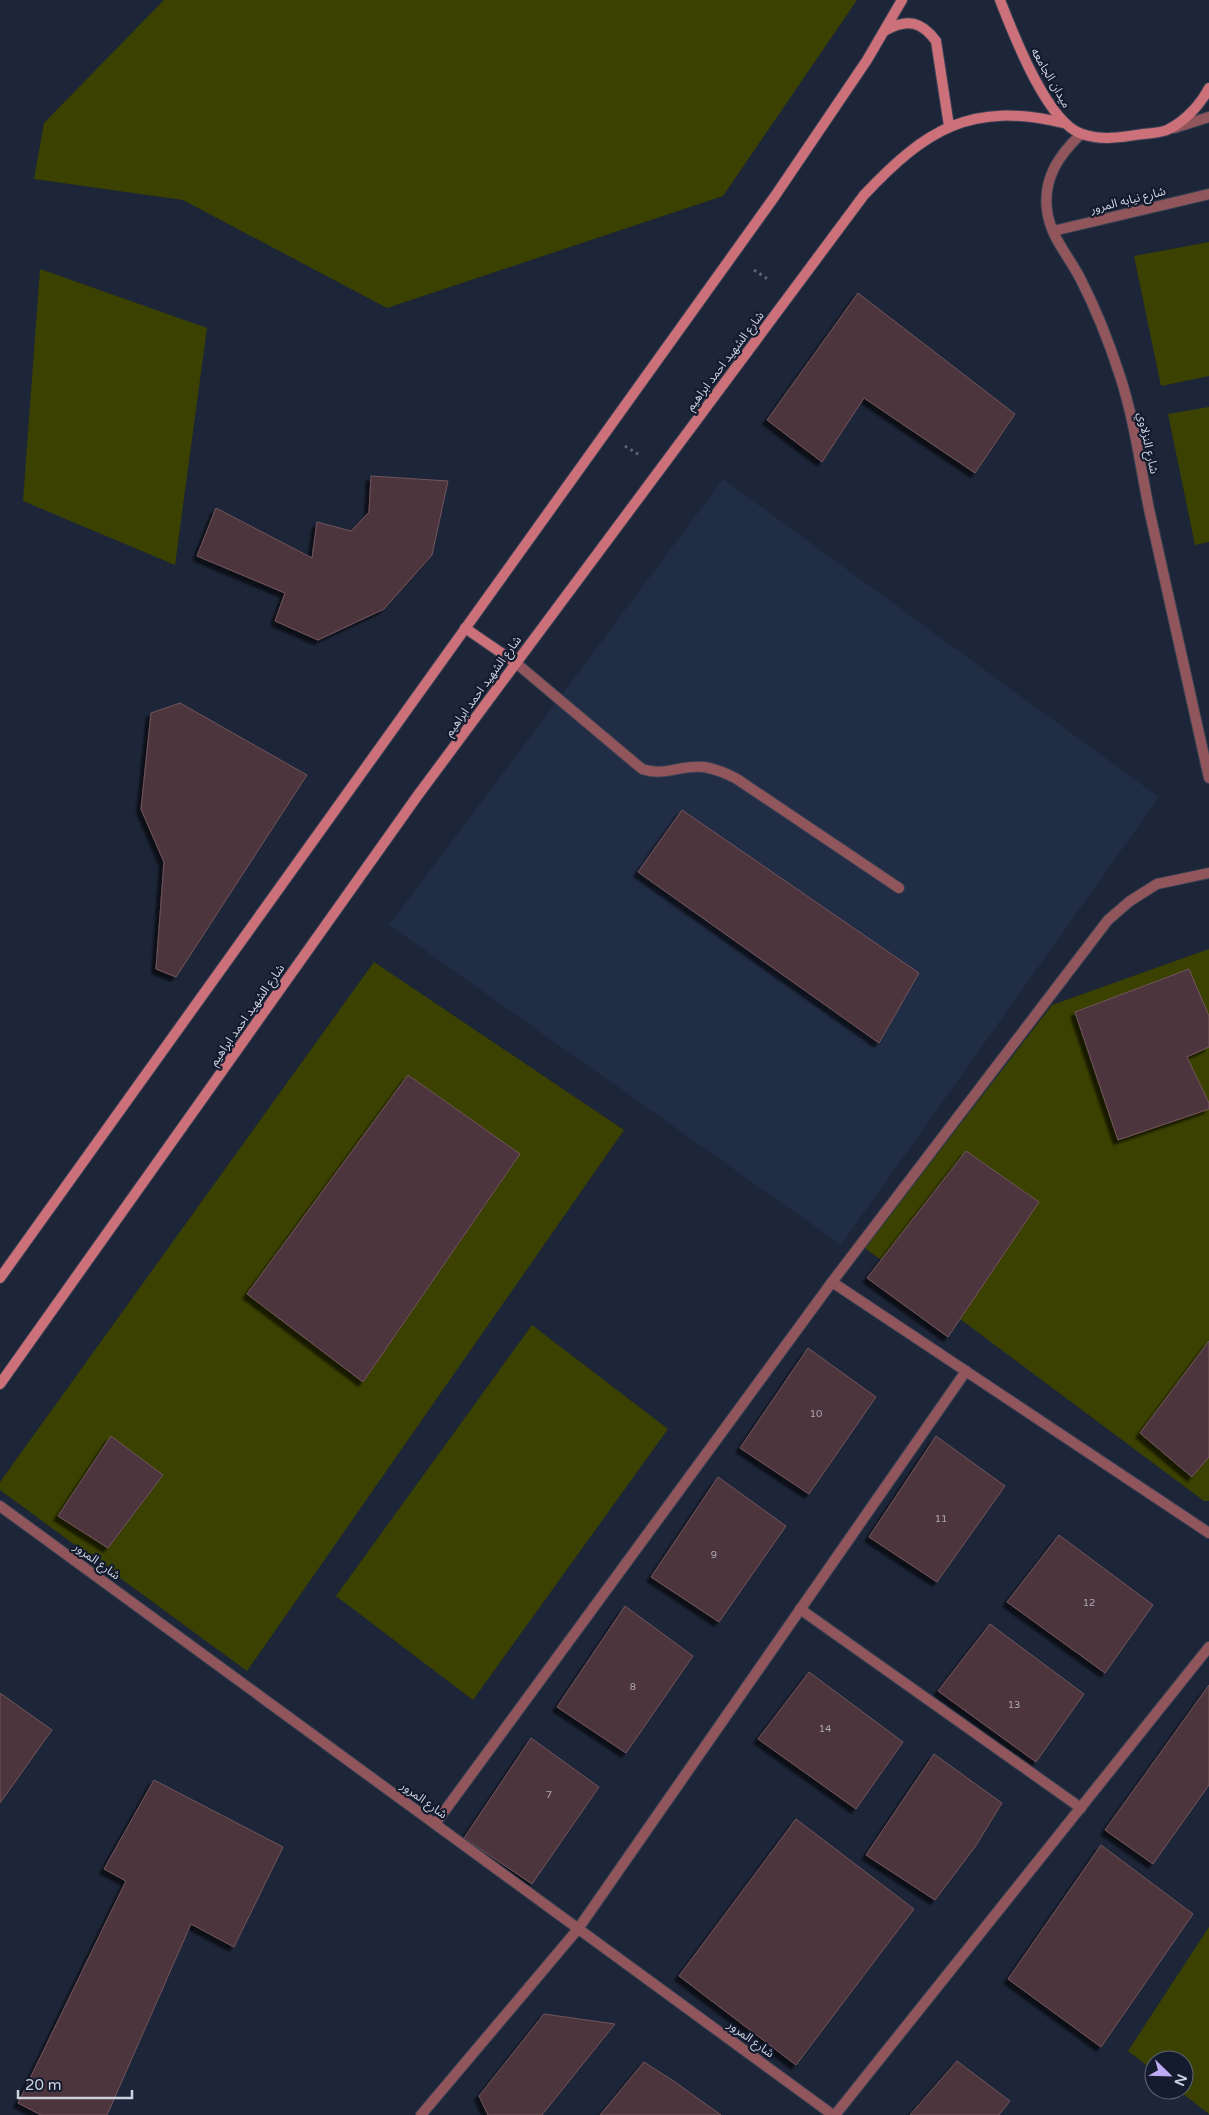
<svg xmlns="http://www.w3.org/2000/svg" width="1209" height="2115" font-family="'Varela Round','Noto Sans Arabic',sans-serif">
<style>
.built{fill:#212c45}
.green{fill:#3b4100}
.building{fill:#4d343c;stroke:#71555d;filter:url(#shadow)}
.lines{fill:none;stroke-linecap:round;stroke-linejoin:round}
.service-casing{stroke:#394153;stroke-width:12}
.minor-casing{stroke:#394153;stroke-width:12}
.tertiary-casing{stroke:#394153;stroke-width:12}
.secondary-casing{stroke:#394153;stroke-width:12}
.path{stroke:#606778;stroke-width:3;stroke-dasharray:2.5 4;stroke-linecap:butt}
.service{stroke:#90565b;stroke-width:10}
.minor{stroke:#90565b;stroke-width:10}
.tertiary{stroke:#90565b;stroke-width:10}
.secondary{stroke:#cc7079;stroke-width:10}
.labels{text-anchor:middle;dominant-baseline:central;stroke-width:4.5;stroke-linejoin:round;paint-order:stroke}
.number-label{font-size:10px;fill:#acaab6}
.street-label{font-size:12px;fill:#cbd1de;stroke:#141b2e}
</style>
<defs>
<filter id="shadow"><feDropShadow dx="-4.5" dy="4.5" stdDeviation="1" flood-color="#0009"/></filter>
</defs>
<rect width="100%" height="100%" fill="#1d2538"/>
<polygon class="built" points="723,479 1159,797 841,1245 389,925"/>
<g class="green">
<polygon points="164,0 857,0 723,196 387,308 183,200 34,179 44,123"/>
<polygon points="1209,242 1209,376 1161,386 1134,256"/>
<polygon points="40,269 207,328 175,565 23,501"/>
<polygon points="1209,407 1209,542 1195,545 1168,414"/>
<polygon points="1209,949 1209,1501 1204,1501 865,1248 1052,1005"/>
<polygon points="374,962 624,1130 247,1671 0,1490 0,1482"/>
<polygon points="532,1325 668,1429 473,1700 336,1596"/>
<polygon points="1209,1927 1209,2114 1178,2090 1184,2090 1184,2060 1154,2060 1154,2071 1128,2051"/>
</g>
<g class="building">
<polygon points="858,293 1015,414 975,473 864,398 822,462 767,420"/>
<polygon points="371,476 448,481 432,555 384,609 318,640 275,621 285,593 197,556 216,508 312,558 317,522 351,531 369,512"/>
<polygon points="180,703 307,775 176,977 156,969 164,862 141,809 151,713"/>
<polygon points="682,810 919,973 879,1043 638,872"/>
<polygon points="1189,969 1209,1016 1209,1047 1187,1057 1209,1103 1209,1109 1118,1140 1075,1012"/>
<polygon points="408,1075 520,1154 363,1382 247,1294"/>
<polygon points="966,1151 1039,1202 948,1337 867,1278"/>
<polygon points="1209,1341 1209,1457 1192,1477 1140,1433"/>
<polygon points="808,1348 876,1397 809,1494 740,1448"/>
<polygon points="111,1436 163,1475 108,1548 58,1516"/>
<polygon points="936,1436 1005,1486 937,1582 869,1537"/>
<polygon points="718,1477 786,1526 719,1622 651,1577"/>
<polygon points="1059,1535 1153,1605 1105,1673 1007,1602"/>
<polygon points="625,1606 693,1656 626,1753 557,1707"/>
<polygon points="990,1624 1084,1694 1036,1762 938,1691"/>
<polygon points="809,1672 903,1742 856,1809 758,1739"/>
<polygon points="1209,1685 1209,1785 1153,1864 1105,1830"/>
<polygon points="0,1693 52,1730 0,1803"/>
<polygon points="531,1738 599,1787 532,1884 464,1838"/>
<polygon points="934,1754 1002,1803 975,1847 935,1900 866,1855"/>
<polygon points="154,1780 283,1847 234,1947 191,1924 107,2115 41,2115 18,2103 126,1881 104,1869"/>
<polygon points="796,1819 914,1909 796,2065 679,1976"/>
<polygon points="1101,1845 1193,1914 1101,2047 1008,1979"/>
<polygon points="544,2014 615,2024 542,2115 488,2115 479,2096"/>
<polygon points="957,2061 1010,2101 999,2115 910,2115"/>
<polygon points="644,2062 675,2082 721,2115 600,2115"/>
</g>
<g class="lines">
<g class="service-casing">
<g id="service">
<path d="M1081 134C1059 155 1043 178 1047 210 1050 236 1068 255 1080 278 1096 309 1109 342 1120 376 1134 419 1140 464 1149 509 1169 598 1189 688 1209 778"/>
<path d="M516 663 642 769C665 777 682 764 704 767 716 769 726 773 737 779L899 888"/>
</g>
</g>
<g class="minor-casing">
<g id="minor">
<polyline points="1053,231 1209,194"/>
<polyline points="832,1282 1209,1533"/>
<polyline points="0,1506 833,2115"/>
<polyline points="800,1609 1081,1808"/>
<polyline points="435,1824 832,1282 1108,920 1130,901 1157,884 1209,873"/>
<polyline points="421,2115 578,1929 966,1371"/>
<polyline points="835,2115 1209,1647"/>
</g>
</g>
<g class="tertiary-casing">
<polyline id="tertiary" points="1174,128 1209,117"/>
</g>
<g class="secondary-casing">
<g id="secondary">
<path d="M1000 0C1013 33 1047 123 1082 134 1102 141 1124 137 1143 134 1151 133 1162 133 1169 129 1185 121 1201 104 1209 88"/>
<path d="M886 30C908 18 922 22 936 41L949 126"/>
<polyline points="465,628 516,663"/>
<polyline points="0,1278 775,196 867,60 902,0"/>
<path d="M0 1384 418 795 864 195C926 129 971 101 1063 123"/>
</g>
</g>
<g class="path">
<polyline points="754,270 769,280"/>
<polyline points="625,446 641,456"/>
</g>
<use href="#service" class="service"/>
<use href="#minor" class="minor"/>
<use href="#tertiary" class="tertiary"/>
<use href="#secondary" class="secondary"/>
</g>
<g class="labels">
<g class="number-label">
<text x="816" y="1414">10</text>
<text x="941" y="1519">11</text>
<text x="714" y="1555">9</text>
<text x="1089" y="1603">12</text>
<text x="633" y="1687">8</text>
<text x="1014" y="1705">13</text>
<text x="825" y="1729">14</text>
<text x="549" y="1795">7</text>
</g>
<g class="street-label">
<text transform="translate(1051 78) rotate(60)">ميدان الجامعه</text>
<text transform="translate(1128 200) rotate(-14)">شارع نيابه المرور</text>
<text transform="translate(725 361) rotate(-53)">شارع الشهيد احمد ابراهيم</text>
<text transform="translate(1148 443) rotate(78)">شارع النزلاوي</text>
<text transform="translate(483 686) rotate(-54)">شارع الشهيد احمد ابراهيم</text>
<text transform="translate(247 1015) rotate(-55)">شارع الشهيد احمد ابراهيم</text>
<text transform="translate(97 1561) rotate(36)">شارع المرور</text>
<text transform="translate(424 1800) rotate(36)">شارع المرور</text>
<text transform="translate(751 2039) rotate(36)">شارع المرور</text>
</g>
</g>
<g transform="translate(1169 2075) rotate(113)"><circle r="24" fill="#141b2e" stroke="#5d6474"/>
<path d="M0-4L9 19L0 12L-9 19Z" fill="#bea9f4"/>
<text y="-8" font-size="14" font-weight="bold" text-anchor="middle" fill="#cbd1de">N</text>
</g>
<path d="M18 2090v8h114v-8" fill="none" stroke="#cbd1de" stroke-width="2.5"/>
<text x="25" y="2090" font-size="15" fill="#cbd1de" stroke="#141b2e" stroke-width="4" paint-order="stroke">20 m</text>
</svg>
